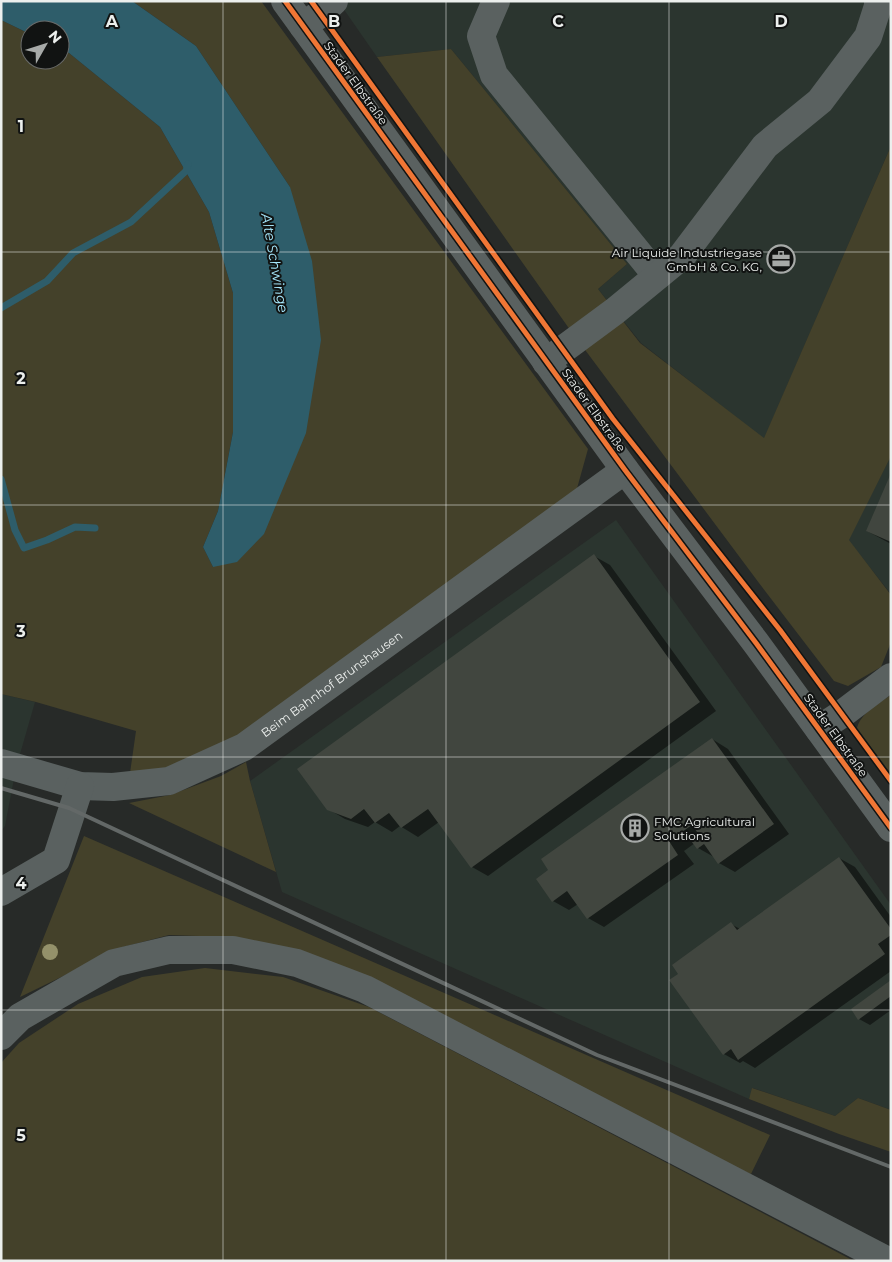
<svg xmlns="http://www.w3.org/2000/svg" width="892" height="1262" font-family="Montserrat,sans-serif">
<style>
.built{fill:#2b352f}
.green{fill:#44412a}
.water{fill:#2e5d6a}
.shadow{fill:#0007}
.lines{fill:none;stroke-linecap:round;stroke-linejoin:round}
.stream{stroke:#2e5d6a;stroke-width:7}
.building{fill:#41463f}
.minor{stroke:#5a6160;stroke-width:28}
.rail{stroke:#636867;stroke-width:4}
.cycleway-casing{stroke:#111312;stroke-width:8}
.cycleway{stroke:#f07635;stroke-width:5}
.tree{fill:#94916a}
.grid{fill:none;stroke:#ecefed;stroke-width:1;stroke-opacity:0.55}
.labels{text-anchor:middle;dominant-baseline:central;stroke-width:4;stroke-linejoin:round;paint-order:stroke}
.street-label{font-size:12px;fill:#ecefed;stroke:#111312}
.poi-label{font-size:12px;fill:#ecefed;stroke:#111312;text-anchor:end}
.water-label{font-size:14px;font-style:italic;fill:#a7e9fe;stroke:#111312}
.grid-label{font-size:16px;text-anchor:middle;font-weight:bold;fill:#ecefed;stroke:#111312;stroke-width:4;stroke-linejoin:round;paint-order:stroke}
</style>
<rect width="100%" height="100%" fill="#272a28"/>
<g class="built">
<polygon points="338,1 891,1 891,146 764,439 641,343 598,289 627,264 451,49 377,57"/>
<polygon points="891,456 891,594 848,540"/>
<polygon points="616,520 891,905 891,1110 858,1098 835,1116 753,1088 749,1099 282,892 250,781"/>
<polygon points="1,694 35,702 16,768 5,826 1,831"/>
</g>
<g class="green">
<polygon points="132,1 261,1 588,449 576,492 228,743 174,768 130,773 136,731 36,702 1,694 1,20 30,34 30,60 60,60 60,48 69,53 160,127 209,212 233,293 233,432 218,511 203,547 213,567 290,187 196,46"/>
<polygon points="451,49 627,264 598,289 640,343 764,438 891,146 891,456 849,540 891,595 891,642 881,667 848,686 834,681 759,583 568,327 377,57"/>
<path d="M891 695V774L857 728C861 713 879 703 891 695Z"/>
<polygon points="246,762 250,781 276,872 129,803 170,795 221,776"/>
<polygon points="84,836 770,1135 751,1174 228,937 169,935 123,947 20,997"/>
<polygon points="205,968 283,977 369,1007 854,1261 1,1261 1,1063 19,1043 78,1004 142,977"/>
<polygon points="752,1088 835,1116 858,1098 891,1110 891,1152 839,1134 749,1099"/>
</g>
<polygon class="water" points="1,1 132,1 196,46 290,187 312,261 321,340 306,433 264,534 237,562 213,567 203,547 218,511 233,432 233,293 209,212 160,127 69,53 60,48 60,30 30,30 30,34 1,20"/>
<g class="shadow">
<polygon points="891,476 891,544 867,531"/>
<polygon points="594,556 610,565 716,711 488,876 472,867 439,822 418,837 400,826 392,832 375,822 368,827 345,819 328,809"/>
<polygon points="712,739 728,749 789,834 735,872 719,863 714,857 698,848 695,843 684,851 694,864 604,927 588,918 578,904 569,910 553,901"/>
<polygon points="839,858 855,867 891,917 891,971 755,1068 743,1061 740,1063 724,1054 680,974 731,924 740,929"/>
<polygon points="891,981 891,1010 870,1025 859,1019"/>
</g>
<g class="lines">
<g class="stream">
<polyline points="1,308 47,281 73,253 131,222 186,171 188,164"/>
<polyline points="1,479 15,530 24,548 47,540 75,527 95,528"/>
</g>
</g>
<g class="building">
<polygon points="891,473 891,542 866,531"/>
<polygon points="594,554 700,702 471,868 428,809 401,828 389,813 375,823 364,809 351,819 327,810 297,769"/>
<polygon points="712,738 774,824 718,864 704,844 697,849 689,838 697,832 692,825 669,841 678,855 587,919 567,891 552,902 536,879 548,870 541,859"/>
<polygon points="839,857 891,929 891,935 878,944 885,954 738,1060 731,1049 723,1055 669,980 678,974 672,965 731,922 737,930"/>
<polygon points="891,980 891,996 858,1020 851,1009"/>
</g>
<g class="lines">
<g class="minor">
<polyline points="285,1 625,470 756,643 891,828"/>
<polyline points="496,1 481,36 494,75 657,276"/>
<polyline points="303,26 320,14 334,1"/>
<polyline points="546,362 615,311 682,256 765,146 820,101 868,37 878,6 878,1"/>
<polyline points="819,729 842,714 891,677"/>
<path id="s1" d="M1 763 80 786 113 787 169 781 244 747 625 470"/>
<polyline points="1,892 56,860 80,786"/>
<polyline points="1,1036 20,1017 114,963 169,950 233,950 297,963 365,989 888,1261"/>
</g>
<polyline class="rail" points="1,788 69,808 597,1055 891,1167"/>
<g class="cycleway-casing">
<g id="cycleway">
<polyline points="285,1 625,470 756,643 891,828"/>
<polyline points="311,1 613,419 780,630 891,781"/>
</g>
</g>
<use href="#cycleway" class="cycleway"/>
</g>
<circle class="tree" cx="50" cy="952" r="8"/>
<path class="grid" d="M223 1V1261M446 1V1261M669 1V1261M1 252H891M1 505H891M1 757H891M1 1010H891"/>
<defs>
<g id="office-ring" transform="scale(1.4375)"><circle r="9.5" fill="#111312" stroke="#a7aaa8" stroke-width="1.5"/><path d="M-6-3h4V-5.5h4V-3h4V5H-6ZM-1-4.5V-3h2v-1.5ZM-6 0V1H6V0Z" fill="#a7aaa8"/></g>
<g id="building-ring" transform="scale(1.4375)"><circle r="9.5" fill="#111312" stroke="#a7aaa8" stroke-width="1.5"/><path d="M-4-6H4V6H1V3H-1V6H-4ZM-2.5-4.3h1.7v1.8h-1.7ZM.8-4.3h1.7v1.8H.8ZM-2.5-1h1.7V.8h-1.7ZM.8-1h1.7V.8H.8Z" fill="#a7aaa8"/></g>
</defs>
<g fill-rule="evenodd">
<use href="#office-ring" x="781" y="259"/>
<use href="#building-ring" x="635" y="828"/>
</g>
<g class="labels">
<g class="street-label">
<text transform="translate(356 83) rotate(54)">Stader Elbstraße</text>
<text transform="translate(594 410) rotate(54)">Stader Elbstraße</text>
<text stroke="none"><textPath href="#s1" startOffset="362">Beim Bahnhof Brunshausen</textPath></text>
<text transform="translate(836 735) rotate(54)">Stader Elbstraße</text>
</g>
<g class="poi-label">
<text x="762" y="252">Air Liquide Industriegase<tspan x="762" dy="14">GmbH &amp; Co. KG,</tspan></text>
<text x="654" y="821" text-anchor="start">FMC Agricultural<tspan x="654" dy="14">Solutions</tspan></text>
</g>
<g class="water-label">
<text transform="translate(275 263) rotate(80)">Alte Schwinge</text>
</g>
</g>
<g class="grid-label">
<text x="112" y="27">A</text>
<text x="334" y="27">B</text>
<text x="558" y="27">C</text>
<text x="781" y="27">D</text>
<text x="21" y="132">1</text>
<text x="21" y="384">2</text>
<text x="21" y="637">3</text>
<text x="21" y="889">4</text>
<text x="21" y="1141">5</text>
</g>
<rect width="892" height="1262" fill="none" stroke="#ecefed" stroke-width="5"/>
<g transform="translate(45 45) rotate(51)"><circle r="24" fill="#111312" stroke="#696b6a"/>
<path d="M0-4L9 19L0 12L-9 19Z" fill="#a7aaa8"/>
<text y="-8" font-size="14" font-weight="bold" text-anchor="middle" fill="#ecefed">N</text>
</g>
</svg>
